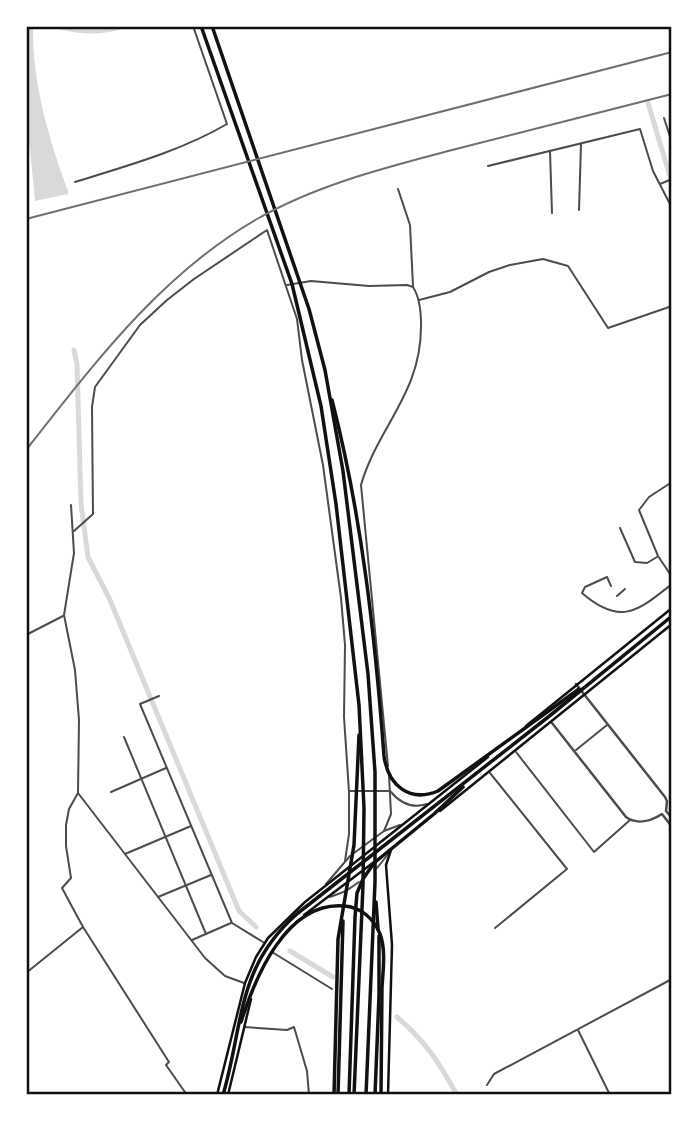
<svg xmlns="http://www.w3.org/2000/svg" width="698" height="1121" font-family="Signika,sans-serif">
<style>
.water{fill:#d9d9d9}
.lines{fill:none;stroke-linecap:round;stroke-linejoin:round}
.canal{stroke:#d9d9d9;stroke-width:5}
.minor{stroke:#4c4c4c;stroke-width:2}
.tertiary{stroke:#4c4c4c;stroke-width:2.5}
.secondary{stroke:#111;stroke-width:2.5}
.motorway{stroke:#111;stroke-width:3.5}
.rail{stroke:#707070;stroke-width:2}
.neatline{fill:none;stroke:#111;stroke-width:2.5}
</style>
<rect width="100%" height="100%" fill="#fff"/>
<g class="water">
<path d="M26 26H37L33 30C33 86 49 139 68 191V194L35 201 26 107Z"/>
<path d="M49 26H130C102 37 77 35 49 26Z"/>
</g>
<g class="lines">
<g class="canal">
<polyline points="648,103 672,183"/>
<polyline points="74,350 77,364 81,504 88,557 110,600 239,911 256,927"/>
<polyline points="290,951 333,977"/>
<path d="M397 1017C427 1043 438 1061 457 1095"/>
</g>
<g class="minor">
<polyline points="664,118 672,143"/>
<polyline points="550,151 552,213"/>
<polyline points="488,166 640,129 653,171 672,208"/>
<path d="M75 182C126 166 181 151 227 124L193 26"/>
<polyline points="660,184 672,179"/>
<polyline points="398,189 410,225 413,286"/>
<polyline points="579,210 581,144"/>
<path d="M287 285 311 281 369 286 407 285 413 287C420 298 421 311 421 324 422 393 378 426 361 485L388 766"/>
<polyline points="419,300 450,292 489,272 510,265 543,259 568,266 608,328 672,306"/>
<polyline points="672,482 649,497 639,510 658,556 672,577"/>
<polyline points="620,528 635,562 647,563 657,557"/>
<polyline points="74,531 93,514 92,407 95,387 140,325 167,300 194,279 267,230 297,319 302,360 323,465 341,598 345,645 344,717 349,792 349,834 345,861"/>
<path d="M611 586 607 577 585 587 582 593C621 627 639 610 672 584"/>
<polyline points="617,596 625,589"/>
<polyline points="26,635 63,616"/>
<polyline points="159,696 140,704 232,923 263,942"/>
<polyline points="124,737 206,934"/>
<polyline points="576,750 607,725"/>
<polyline points="516,752 594,852 630,820"/>
<polyline points="490,773 567,869 495,928"/>
<path d="M349 791H390C400 803 412 809 427 804"/>
<polyline points="111,792 166,768"/>
<polyline points="78,793 205,958 225,976 244,983"/>
<polyline points="384,831 391,814 389,775"/>
<polyline points="354,853 384,831 400,825"/>
<polyline points="125,854 191,826"/>
<polyline points="377,868 389,853"/>
<polyline points="326,884 350,856"/>
<polyline points="158,897 211,875"/>
<polyline points="330,897 346,891 359,882"/>
<polyline points="83,927 169,1062 166,1065 187,1095"/>
<polyline points="192,940 231,923"/>
<polyline points="272,952 332,989"/>
<polyline points="26,973 83,927 62,888 71,878 66,846 66,825 69,809 78,793 79,720 75,670 64,615 74,553 71,505"/>
<polyline points="244,1027 287,1030 294,1027 307,1071 309,1095"/>
<polyline points="578,1030 610,1095"/>
<polyline points="487,1085 494,1074 672,979"/>
</g>
<g class="tertiary">
<polyline points="576,684 665,797 667,801 666,811 672,818"/>
<path d="M552 723 626 817C637 825 651 821 662 814L672 827"/>
</g>
<g class="secondary">
<polyline points="526,726 672,608"/>
<polyline points="440,811 672,624"/>
<polyline points="304,915 374,862"/>
<polyline points="217,1095 245,983 256,957 268,938 305,902 488,757"/>
<polyline points="228,1095 251,999"/>
<polyline points="388,1095 392,945 386,865 391,850"/>
</g>
<g class="motorway">
<polyline points="201,26 292,284 321,406 336,504 359,705 364,808 363,885 354,1095"/>
<polyline points="212,26 309,309 325,370 343,471 368,674 375,772 375,882 366,1095"/>
<path d="M332 400C362 517 375 636 384 756 388 785 409 803 438 791L579 689"/>
<polyline points="376,902 378,929"/>
<path d="M241 1022C255 978 286 901 344 906 361 907 374 919 380 934 386 950 383 971 382 987 382 1023 381 1059 381 1095"/>
<path d="M223 1095C244 1023 236 967 298 913L552 714 672 616"/>
<polyline points="334,1095 338,939 354,845 359,735"/>
<polyline points="338,1095 343,921"/>
<polyline points="349,1095 355,917 357,893 363,879 374,863 434,814 463,787"/>
<polyline points="375,1095 379,995 379,936"/>
</g>
<g class="rail">
<polyline points="26,219 672,52"/>
<path d="M26 450C94 364 160 275 257 219 318 184 388 167 456 149 528 130 600 113 672 94"/>
</g>
</g>
<rect width="698" height="1121" fill="none" stroke="#ffffff" stroke-width="56"/>
<rect x="28" y="28" width="642" height="1065" class="neatline"/>
</svg>
